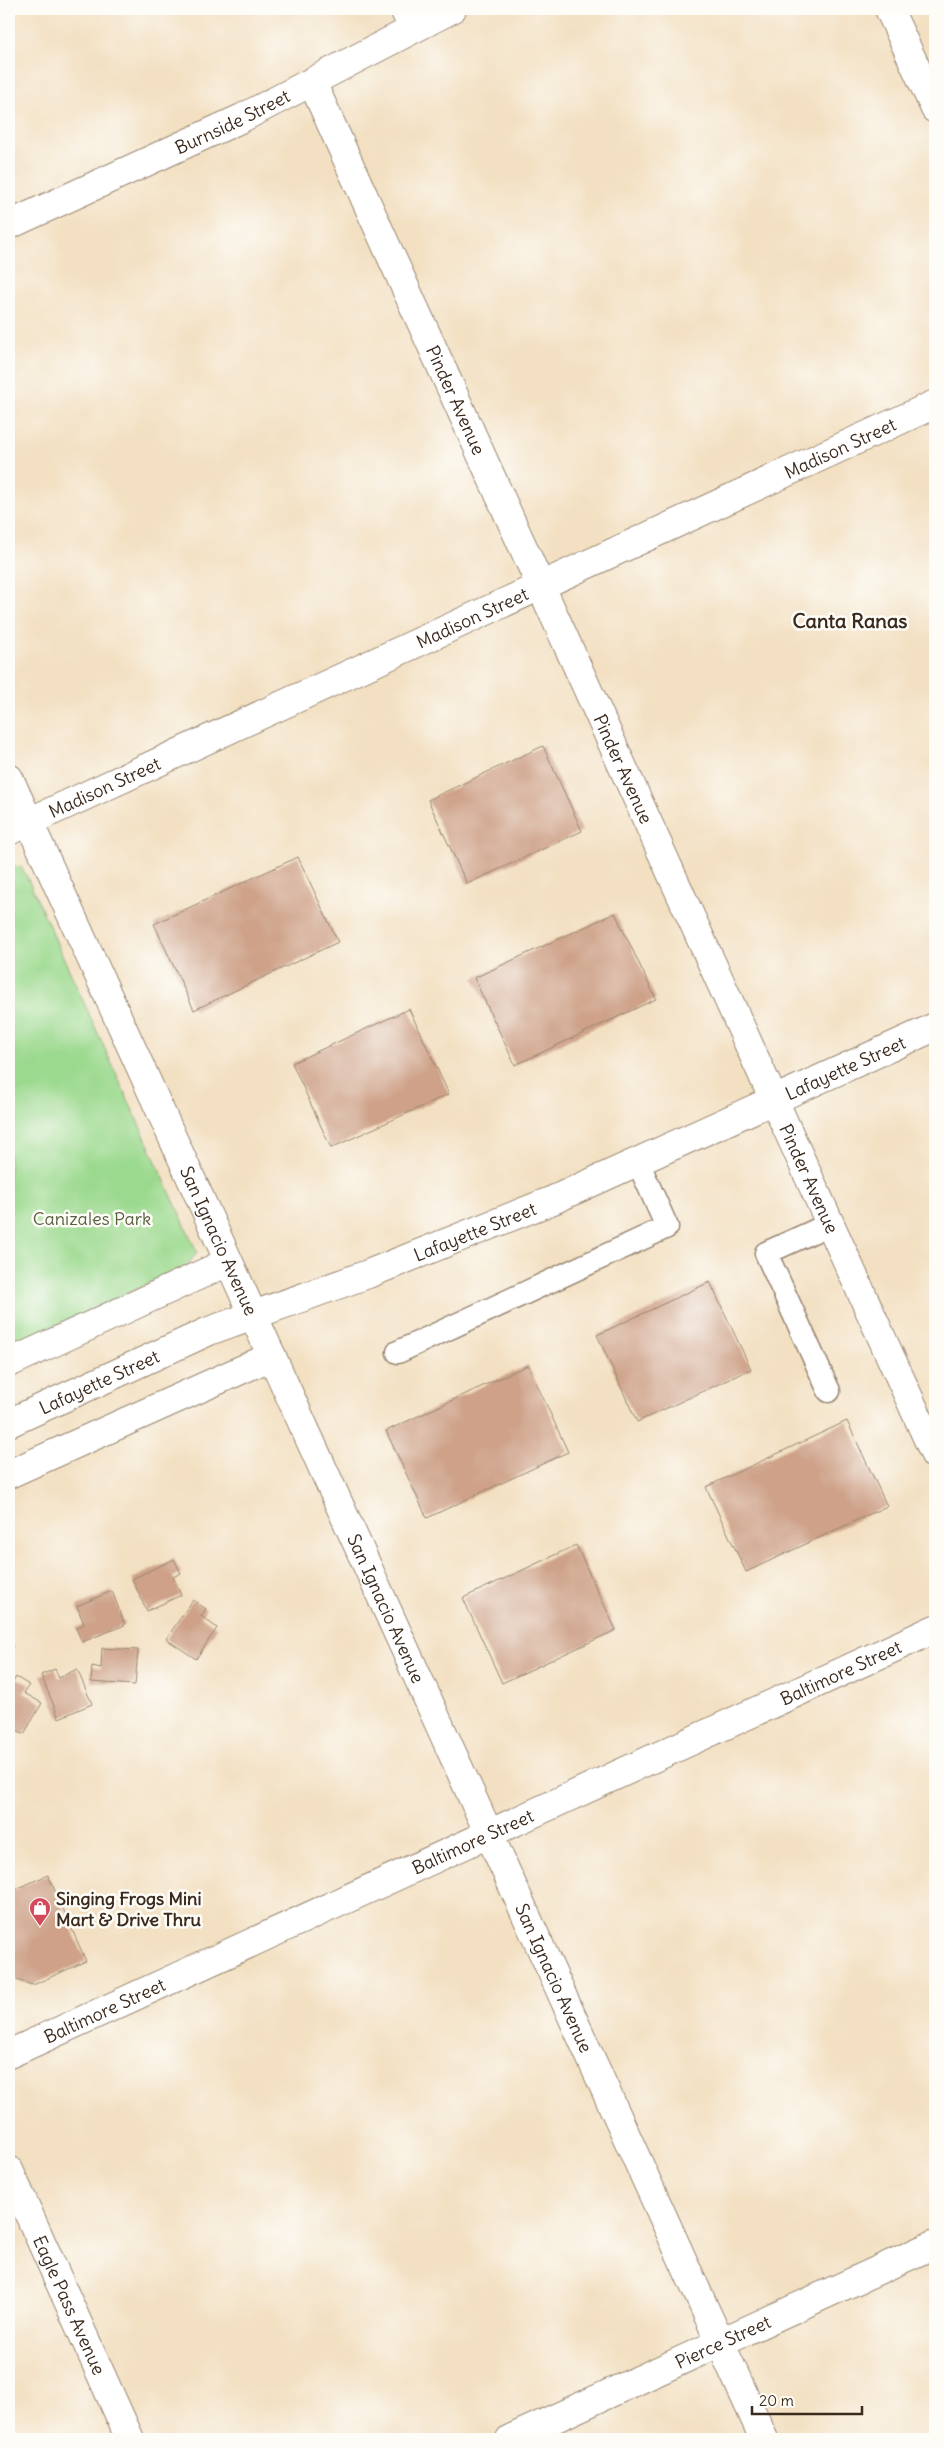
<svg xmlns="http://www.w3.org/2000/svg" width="944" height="2448" font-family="Delius,sans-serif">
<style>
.green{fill:#9bd98e;stroke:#6b8256}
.building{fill:#cea188}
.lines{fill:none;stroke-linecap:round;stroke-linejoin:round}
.lane-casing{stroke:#978570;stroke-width:25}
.street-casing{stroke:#978570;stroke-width:30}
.secondary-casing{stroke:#978570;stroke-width:30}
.lane{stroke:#fff;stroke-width:22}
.street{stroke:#fff;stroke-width:28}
.secondary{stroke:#fff;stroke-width:28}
.labels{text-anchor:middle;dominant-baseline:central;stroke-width:5;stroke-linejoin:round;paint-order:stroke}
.street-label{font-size:18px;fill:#3b2a1e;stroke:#fdfcf7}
.park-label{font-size:18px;fill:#585f40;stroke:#fdfcf7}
.poi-label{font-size:18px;font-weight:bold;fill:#3b2a1e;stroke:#fdfcf7;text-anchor:start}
.quarter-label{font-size:20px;font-weight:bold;fill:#3b2a1e;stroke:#fdfcf7}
</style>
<rect width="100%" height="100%" fill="#fdfcf7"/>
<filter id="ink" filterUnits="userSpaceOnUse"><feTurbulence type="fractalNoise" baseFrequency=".02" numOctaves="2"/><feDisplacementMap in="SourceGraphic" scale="10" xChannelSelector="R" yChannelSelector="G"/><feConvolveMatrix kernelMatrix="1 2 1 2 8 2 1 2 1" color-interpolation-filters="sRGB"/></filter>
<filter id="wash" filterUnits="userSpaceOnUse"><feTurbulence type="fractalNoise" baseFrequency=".0096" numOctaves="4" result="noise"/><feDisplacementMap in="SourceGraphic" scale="20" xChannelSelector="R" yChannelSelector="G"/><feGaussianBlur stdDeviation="1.12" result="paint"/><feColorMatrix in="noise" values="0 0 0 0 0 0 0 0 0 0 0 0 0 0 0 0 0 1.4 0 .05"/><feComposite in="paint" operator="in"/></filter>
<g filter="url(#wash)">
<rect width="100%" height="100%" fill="#f3e0c2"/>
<polygon class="green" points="9,865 21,867 27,877 197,1252 187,1266 9,1347"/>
<g id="blocks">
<g class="building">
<polygon points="543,746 582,831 467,884 428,800"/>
<polygon points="298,857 338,942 194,1010 154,924"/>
<polygon points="615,913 656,999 515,1065 474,978"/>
<polygon points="409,1009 449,1094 331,1148 292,1063"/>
<polygon points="710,1282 751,1369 637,1422 597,1335"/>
<polygon points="528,1365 568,1452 427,1518 386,1431"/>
<polygon points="847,1421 887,1506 746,1572 706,1487"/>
<polygon points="576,1545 616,1630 502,1683 463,1598"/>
<polygon points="174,1559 181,1573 173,1577 181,1595 147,1611 132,1579"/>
<polygon points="112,1591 125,1625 82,1642 76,1628 84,1624 77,1606"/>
<polygon points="193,1600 206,1609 201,1616 217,1628 196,1659 166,1639"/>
<polygon points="9,1638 13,1647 9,1649"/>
<polygon points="102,1648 138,1650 135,1685 91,1682 92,1666 101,1668"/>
<polygon points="9,1660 13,1669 9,1672"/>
<polygon points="55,1669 59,1678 77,1669 92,1704 59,1718 41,1675"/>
<polygon points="16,1677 29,1685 24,1693 42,1703 24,1734 9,1726 9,1689"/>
<polygon points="48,1875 86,1961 33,1985 9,1978 9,1892"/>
</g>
</g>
</g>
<g filter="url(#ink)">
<use href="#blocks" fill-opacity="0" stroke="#978570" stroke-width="1"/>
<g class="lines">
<g class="lane-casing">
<g id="lane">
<polyline points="398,1352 667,1227 638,1162"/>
<polyline points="829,1391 766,1253 830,1224"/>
</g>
</g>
<g class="street-casing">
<g id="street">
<polyline points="404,9 413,29"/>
<polyline points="889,9 935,109"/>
<path id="s1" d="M312 82 935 1455"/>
<path id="s2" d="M9 225 242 118 452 9"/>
<path id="s3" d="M9 778 764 2439"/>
<path id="s4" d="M9 831 935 404"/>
<polyline points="9,1363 228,1262"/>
<polyline points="9,1474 272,1356"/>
<path id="s5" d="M9 2170 130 2439"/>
<path id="s6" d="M510 2439 935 2244"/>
</g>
</g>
<g class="secondary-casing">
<g id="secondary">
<path id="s7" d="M9 1423 209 1331 368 1274 553 1200 935 1027"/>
<path id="s8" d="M9 2054 935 1629"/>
</g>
</g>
<use href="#lane" class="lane"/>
<use href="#street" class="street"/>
<use href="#secondary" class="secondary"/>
</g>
</g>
<defs>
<g id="shop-pin" transform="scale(1.125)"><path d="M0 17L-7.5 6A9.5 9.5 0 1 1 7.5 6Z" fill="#d1495b" stroke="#fdfcf7"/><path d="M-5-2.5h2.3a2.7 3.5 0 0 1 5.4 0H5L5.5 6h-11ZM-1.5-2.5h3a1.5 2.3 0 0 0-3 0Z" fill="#fff"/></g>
</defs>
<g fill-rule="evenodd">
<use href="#shop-pin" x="40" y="1908"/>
</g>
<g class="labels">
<g class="street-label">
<text stroke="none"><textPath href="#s2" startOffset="246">Burnside Street</textPath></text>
<text stroke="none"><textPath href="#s1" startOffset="349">Pinder Avenue</textPath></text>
<text stroke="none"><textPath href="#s4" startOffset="915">Madison Street</textPath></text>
<text stroke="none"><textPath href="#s4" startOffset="510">Madison Street</textPath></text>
<text stroke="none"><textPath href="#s1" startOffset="754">Pinder Avenue</textPath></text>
<text stroke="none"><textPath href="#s4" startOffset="105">Madison Street</textPath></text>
<text stroke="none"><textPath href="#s7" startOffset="909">Lafayette Street</textPath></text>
<text stroke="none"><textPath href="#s1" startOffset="1204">Pinder Avenue</textPath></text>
<text stroke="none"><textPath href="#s7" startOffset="504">Lafayette Street</textPath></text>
<text stroke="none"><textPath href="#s3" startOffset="508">San Ignacio Avenue</textPath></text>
<text stroke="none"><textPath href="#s7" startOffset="99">Lafayette Street</textPath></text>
<text stroke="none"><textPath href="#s3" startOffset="912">San Ignacio Avenue</textPath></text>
<text stroke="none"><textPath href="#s8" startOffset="915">Baltimore Street</textPath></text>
<text stroke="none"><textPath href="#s8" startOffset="510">Baltimore Street</textPath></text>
<text stroke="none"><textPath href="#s3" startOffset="1318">San Ignacio Avenue</textPath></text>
<text stroke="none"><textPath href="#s8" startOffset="105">Baltimore Street</textPath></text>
<text stroke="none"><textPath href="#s5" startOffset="148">Eagle Pass Avenue</textPath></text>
<text stroke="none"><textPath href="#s6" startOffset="234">Pierce Street</textPath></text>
</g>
<g class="park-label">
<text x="92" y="1218">Canizales Park</text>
</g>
<g class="poi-label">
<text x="56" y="1898">Singing Frogs Mini<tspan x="56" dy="21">Mart &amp; Drive Thru</tspan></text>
</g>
<g class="quarter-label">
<text x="850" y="620">Canta Ranas</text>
</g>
</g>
<rect width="944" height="2448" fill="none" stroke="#fdfcf7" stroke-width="30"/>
<path d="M752 2406v8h110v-8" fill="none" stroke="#3b2a1e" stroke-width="2.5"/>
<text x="759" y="2406" font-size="15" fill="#3b2a1e" stroke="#fdfcf7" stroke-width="4" paint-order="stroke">20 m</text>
</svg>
